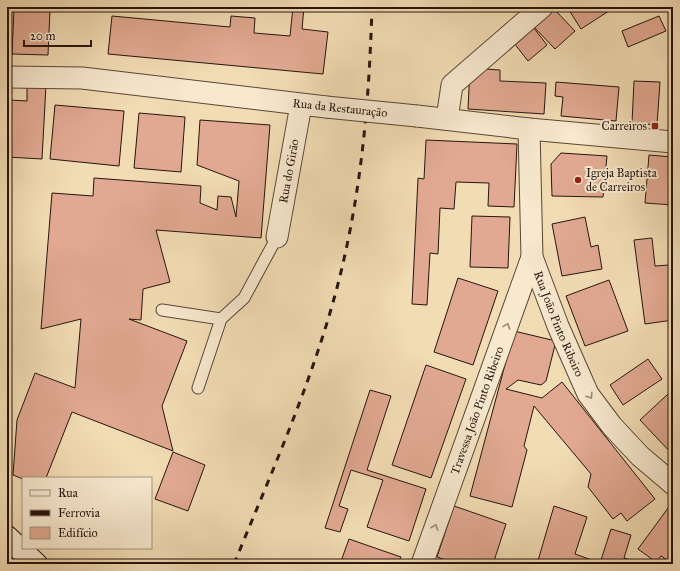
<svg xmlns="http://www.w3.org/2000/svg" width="680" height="571" font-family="'IM FELL Great Primer',serif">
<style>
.building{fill:#e1a992;stroke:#26150d}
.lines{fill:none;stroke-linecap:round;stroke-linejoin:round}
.lane-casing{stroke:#594737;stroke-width:13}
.street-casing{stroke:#594737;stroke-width:23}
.secondary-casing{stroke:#26150d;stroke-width:24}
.lane{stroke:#f7e8ce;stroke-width:11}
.street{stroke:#f7e8ce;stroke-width:21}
.secondary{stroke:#f7e8ce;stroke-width:22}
.rail{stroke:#26150d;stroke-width:3;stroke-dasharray:7 7;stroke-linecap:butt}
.street-bridge-casing{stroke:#594737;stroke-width:23;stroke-linecap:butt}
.street-bridge{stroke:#f7e8ce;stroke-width:21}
.oneway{stroke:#998977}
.poi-dot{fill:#8f2418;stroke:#f7e8ce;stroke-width:1.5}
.labels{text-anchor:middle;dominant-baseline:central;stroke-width:4;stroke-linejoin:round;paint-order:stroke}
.street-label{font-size:12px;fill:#26150d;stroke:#f7e8ce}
.poi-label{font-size:12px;fill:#26150d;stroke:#f7e8ce;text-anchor:end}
</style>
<rect width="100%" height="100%" fill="#f2dcb4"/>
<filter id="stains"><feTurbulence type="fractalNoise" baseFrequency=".005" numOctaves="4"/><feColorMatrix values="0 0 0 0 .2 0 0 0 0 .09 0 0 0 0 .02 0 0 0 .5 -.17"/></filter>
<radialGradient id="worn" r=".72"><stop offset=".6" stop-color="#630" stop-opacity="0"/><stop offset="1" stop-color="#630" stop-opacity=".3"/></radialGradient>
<g class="building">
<polygon points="293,7 304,7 302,29 328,32 323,74 108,54 112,16 230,27 231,16 255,18 254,33 290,36"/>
<polygon points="567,7 615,7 581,29"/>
<polygon points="553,8 575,31 555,49 533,26"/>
<polygon points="14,9 50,10 48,55 12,54"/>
<polygon points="659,16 666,31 628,47 622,31"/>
<polygon points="533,27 547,45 528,61 514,43"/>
<polygon points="470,68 500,70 500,81 546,83 544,114 468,109"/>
<polygon points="634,81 660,82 657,125 632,123"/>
<polygon points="556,82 619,87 616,121 561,116 563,97 555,96"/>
<polygon points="27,84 46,85 42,159 7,157 7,86 11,86 10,100 27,101"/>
<polygon points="55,105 124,111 119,166 50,159"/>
<polygon points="139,113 185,117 181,172 134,168"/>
<polygon points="200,120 270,125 261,238 156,230 170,282 143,289 141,320 129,319 187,341 162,406 173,451 72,412 46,478 23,479 13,475 17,420 35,373 75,388 81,319 41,329 52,193 93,196 94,178 201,186 200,203 217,210 218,196 231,197 236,217 239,181 197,165"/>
<polygon points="426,140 517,144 514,207 488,206 489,183 456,182 454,209 440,208 438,254 430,253 427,305 412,304 418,178 424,179"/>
<polygon points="561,153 607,156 603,197 552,196 551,164"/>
<polygon points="649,155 673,157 673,205 645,203"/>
<polygon points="472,216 510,217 508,268 470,267"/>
<polygon points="585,217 591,247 598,245 602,269 562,276 552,224"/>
<polygon points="652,238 655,266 669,265 672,282 673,282 673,320 645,324 634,240"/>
<polygon points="458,278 498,291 473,365 434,352"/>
<polygon points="609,280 628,331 585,346 566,296"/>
<polygon points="514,331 556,341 546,381 541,385 518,380 506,389 542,398 562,382 655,499 627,521 621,513 613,519 588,487 591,474 534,406 524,446 527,450 512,507 470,496"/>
<polygon points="648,359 662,379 623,405 610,385"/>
<polygon points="426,365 466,379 431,478 392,465"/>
<polygon points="370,390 391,396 367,470 426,489 409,541 367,527 383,480 351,470 339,506 348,509 340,532 325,528"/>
<polygon points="668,394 673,400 673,455 640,420"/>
<polygon points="173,452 205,465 188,511 155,499"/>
<polygon points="671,504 673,505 673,564 661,556 656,562 638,549"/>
<polygon points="454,506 506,524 493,564 456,564 437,557"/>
<polygon points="554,506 587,517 575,554 600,563 611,529 631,535 624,558 634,561 633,564 537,564"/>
<polygon points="349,539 401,557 398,564 340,564"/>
<polygon points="7,557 15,564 7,564"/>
</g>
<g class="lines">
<g class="lane-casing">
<g id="lane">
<polyline points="162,310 221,319"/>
<polyline points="198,388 221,319 244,298 277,237"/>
</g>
</g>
<g class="street-casing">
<g id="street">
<polyline points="7,77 82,78 326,107"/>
<polyline points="417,116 529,129 673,142"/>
<polyline points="447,119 452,85 542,7"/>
<path id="s1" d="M529 129 532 257 558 326 588 394 612 426 640 456 673 484"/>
<path id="s2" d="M277 237 301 105"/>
<path id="s3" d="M422 564 532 257"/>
</g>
</g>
<g class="secondary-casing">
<polyline id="secondary" points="7,537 36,564"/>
</g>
<use href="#lane" class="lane"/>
<use href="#street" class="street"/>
<use href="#secondary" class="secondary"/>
<path class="rail" d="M234 564C272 471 314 378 339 280 362 188 369 102 372 7"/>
<g class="street-bridge-casing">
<polyline id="street-bridge" points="326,107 417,116"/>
</g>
<use href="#street-bridge" class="street-bridge"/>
</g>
<defs><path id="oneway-chevron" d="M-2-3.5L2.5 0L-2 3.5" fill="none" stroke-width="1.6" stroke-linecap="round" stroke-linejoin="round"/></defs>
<g class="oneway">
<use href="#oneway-chevron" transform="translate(507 326) rotate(-70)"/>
<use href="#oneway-chevron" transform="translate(590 396) rotate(57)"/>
<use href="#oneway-chevron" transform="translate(435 527) rotate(-71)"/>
</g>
<g class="poi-dot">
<rect x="651" y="122" width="8" height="8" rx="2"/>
<circle cx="578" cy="180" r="4"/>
</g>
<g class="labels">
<g class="street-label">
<text transform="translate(340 108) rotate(6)">Rua da Restauração</text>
<text stroke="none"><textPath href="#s2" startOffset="67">Rua do Girão</textPath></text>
<text stroke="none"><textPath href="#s1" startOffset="200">Rua João Pinto Ribeiro</textPath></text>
<text stroke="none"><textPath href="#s3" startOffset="163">Travessa João Pinto Ribeiro</textPath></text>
</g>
<g class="poi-label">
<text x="647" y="126">Carreiros</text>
<text x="586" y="173" text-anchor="start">Igreja Baptista<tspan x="586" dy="14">de Carreiros</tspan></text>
</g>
</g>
<rect width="680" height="571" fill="none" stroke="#f2dcb4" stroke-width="24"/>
<rect x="8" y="8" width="664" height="555" fill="none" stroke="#26150d" stroke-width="2"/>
<rect x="12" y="12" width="656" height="547" fill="none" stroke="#26150d"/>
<rect x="22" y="477" width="130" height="72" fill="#f7e8ce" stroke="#a39481"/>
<rect x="30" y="490" width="20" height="6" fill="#f7e8ce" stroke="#a39481"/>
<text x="58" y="497" font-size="12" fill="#26150d">Rua</text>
<rect x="30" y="510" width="20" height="6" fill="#26150d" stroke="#a39481"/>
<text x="58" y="517" font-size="12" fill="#26150d">Ferrovia</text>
<rect x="30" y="527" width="20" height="12" fill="#e1a992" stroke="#a39481"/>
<text x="58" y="537" font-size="12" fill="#26150d">Edifício</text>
<path d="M24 40v6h67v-6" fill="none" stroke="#26150d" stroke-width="2"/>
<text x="30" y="40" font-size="12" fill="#26150d" stroke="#f7e8ce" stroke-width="3" paint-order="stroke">20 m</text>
<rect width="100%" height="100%" filter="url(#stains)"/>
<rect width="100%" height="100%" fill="url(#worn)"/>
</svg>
